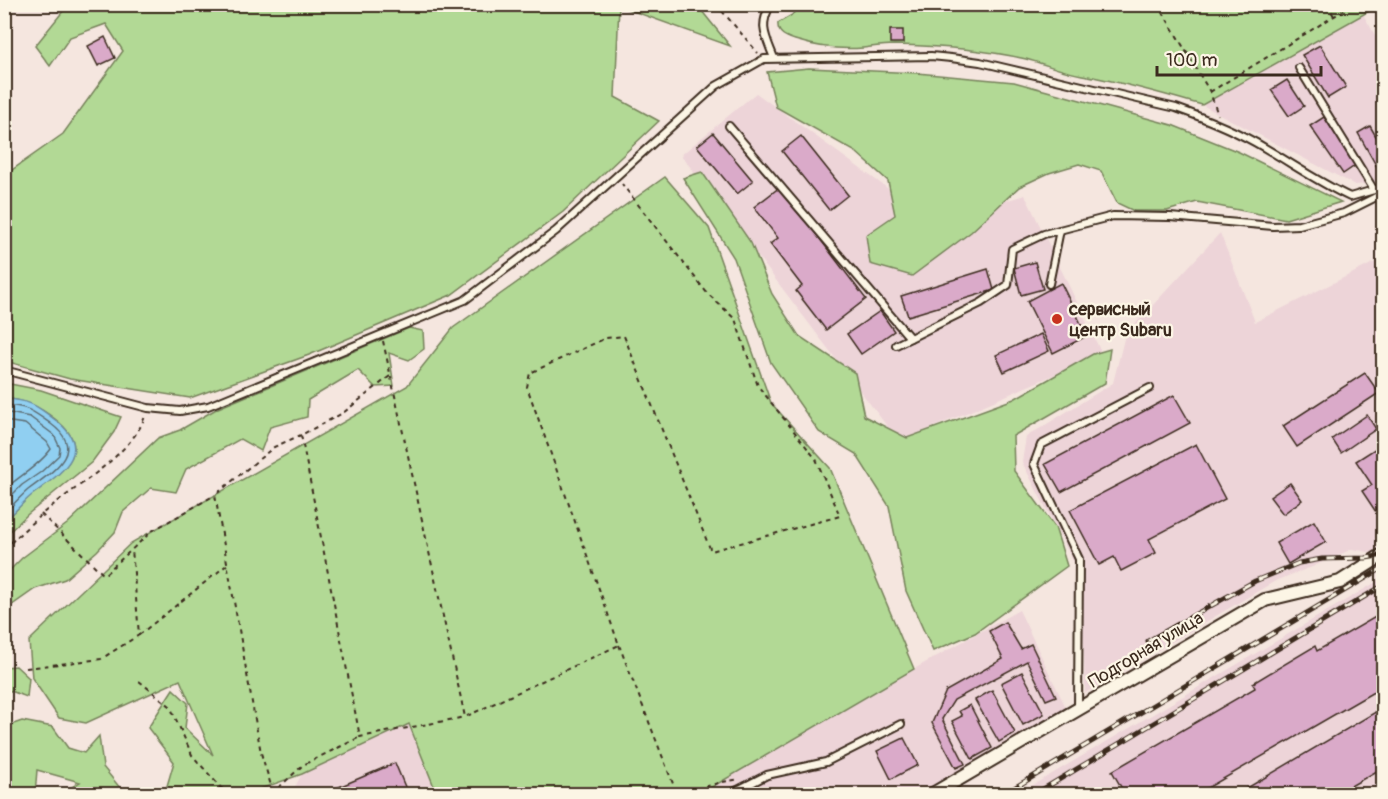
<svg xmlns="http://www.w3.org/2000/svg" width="1388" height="799" font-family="Pangolin,sans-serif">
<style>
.built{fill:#edd4d8}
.green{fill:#b2d995;stroke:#76825a;stroke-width:1.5}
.water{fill:#90cff1;stroke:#6e8d9d;stroke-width:1.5}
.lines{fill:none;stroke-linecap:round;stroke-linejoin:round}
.shore{stroke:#5d6c72;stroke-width:1.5}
.building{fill:#daaac9;stroke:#3b2a1e;stroke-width:1.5}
.service-casing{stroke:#3b2a1e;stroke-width:10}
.minor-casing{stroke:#3b2a1e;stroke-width:16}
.path{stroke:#3b2a1e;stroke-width:2;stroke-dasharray:4.5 4.5;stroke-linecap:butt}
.service{stroke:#fcf5e5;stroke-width:6}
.minor{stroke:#fcf5e5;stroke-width:12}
.rail-casing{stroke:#3b2a1e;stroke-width:5}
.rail{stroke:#fcf5e5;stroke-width:3;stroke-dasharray:9;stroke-linecap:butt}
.poi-dot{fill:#c8321e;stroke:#fcf5e5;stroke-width:2}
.labels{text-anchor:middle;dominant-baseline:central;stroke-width:4.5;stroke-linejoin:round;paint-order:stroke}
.poi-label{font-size:18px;font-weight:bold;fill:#3b2a1e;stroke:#fcf5e5;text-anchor:start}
.street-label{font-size:18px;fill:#3b2a1e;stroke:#fcf5e5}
</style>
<rect width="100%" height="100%" fill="#f5e6df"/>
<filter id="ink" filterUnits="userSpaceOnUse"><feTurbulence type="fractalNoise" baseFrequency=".0167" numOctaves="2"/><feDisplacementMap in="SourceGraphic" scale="12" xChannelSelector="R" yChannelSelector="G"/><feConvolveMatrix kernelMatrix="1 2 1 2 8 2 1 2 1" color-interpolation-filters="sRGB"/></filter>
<g filter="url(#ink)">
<g class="built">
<polygon points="1363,14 1383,49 1383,179 1367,184 1355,185 1202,105"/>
<polygon points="756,93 934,222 1025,195 1102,354 899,442 681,155"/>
<polygon points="1220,233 1255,322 1383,258 1384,546 1374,553 1352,549 1312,567 1277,580 1085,693 1082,578 1022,462 1026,437 1113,383 1125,335"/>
<polygon points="1383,578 1383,794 1018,794"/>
<polygon points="1019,610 1069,714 922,794 700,794 914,669"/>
<polygon points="409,724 437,794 291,794 302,774"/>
</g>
<g class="green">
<path d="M801 4 1380 5 1202 105C1162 94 1123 82 1082 75 1063 72 1045 64 1026 59 982 49 939 46 894 45 883 45 873 47 863 48 839 50 817 47 795 40 786 37 777 34 778 23L792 15Z"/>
<polygon points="68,5 697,5 730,46 619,6 615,97 659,121 563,212 451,295 309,355 190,398 70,379 5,361 5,175 63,134 123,51 106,24 70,37 50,66 35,46"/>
<polygon points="809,68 917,73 1014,82 1172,125 1239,152 1341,202 1286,219 1197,202 1167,211 1134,211 1117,203 1101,171 1079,164 1049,173 1019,187 971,232 912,276 870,264 866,235 895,215 888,181 856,152 776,107 767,72"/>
<polygon points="702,172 751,243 772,294 799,336 855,373 864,416 907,438 1014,399 1093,354 1110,349 1105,383 1013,436 1014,471 1055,527 1067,566 975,633 933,651 906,591 889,506 856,454 819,432 771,363 734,258 683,178"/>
<polygon points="665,177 709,228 771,403 830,468 914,669 700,794 437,794 409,724 302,774 260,789 257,794 172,794 167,786 174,762 148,728 173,689 188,703 185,728 213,755 180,680 86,723 59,718 32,678 29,641 131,543 407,386 453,328"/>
<polygon points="409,328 423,331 424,349 409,360 389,353 394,386 375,387 358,370 308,400 307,417 270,427 261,451 240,439 186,469 176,492 151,488 123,512 115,532 97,551 65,579 35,589 5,610 5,575 22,558 67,524 158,438 180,430 218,408"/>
<path d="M5 383 41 390 121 417 114 432 92 462 28 514 5 536V521C14 513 22 503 31 495 58 474 98 452 55 419 39 407 25 399 5 399Z"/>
<polygon points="16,666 29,678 27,697 5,689 5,667"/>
<polygon points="22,721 53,727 68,748 84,753 99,736 103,767 125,794 61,794 80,782 37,770 35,794 9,794 11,787 5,785 5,727"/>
</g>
<path class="water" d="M5 399C29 400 36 405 54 419 98 451 59 474 32 495 22 503 14 513 5 521Z"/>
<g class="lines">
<g class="shore">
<path d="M4 405C27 406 33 411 51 424 88 451 52 472 28 490 20 497 12 506 4 513"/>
<polyline points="4,412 30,417 54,435 60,448 59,455 41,472 22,485 4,503"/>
<path d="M4 421 25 424 47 442 51 449C39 466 19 476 4 490"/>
</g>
</g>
<g class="building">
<rect x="890" y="30" width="13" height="13"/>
<polygon points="105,37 115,58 98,66 88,46"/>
<polygon points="1320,45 1346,87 1328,98 1302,55"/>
<polygon points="1287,80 1304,106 1289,116 1271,90"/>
<polygon points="1324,117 1356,165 1343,174 1310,126"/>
<polygon points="1370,126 1384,150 1384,163 1377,167 1358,133"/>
<polygon points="713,133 753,181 737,194 697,146"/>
<polygon points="801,136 848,195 829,210 782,151"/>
<polygon points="780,187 866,299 826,330 796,291 802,286 770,244 778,238 754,207"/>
<polygon points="1035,262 1043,289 1021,295 1014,268"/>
<polygon points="988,269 994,290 908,316 901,296"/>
<polygon points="1061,283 1087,336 1053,353 1027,301"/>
<polygon points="880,311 894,331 861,354 847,334"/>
<polygon points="1041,334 1049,351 1004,372 996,355"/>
<polygon points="1365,373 1379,393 1297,447 1283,426"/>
<polygon points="1174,395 1190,423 1061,492 1045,464"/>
<polygon points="1367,415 1376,429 1341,453 1332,439"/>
<polygon points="1384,443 1384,512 1378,515 1362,491 1372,485 1356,461"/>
<polygon points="1196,444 1225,499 1149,539 1156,553 1121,571 1114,557 1099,565 1070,510"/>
<polygon points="1290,483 1302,500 1283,514 1270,497"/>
<polygon points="1314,521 1326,542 1288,564 1276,543"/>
<polygon points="1384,612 1384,686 1197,794 1125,794 1112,771 1255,688 1253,683 1315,646 1317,651"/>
<polygon points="1005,622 1021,649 1031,644 1056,696 1046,700 1027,661 954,700 942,719 965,764 956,768 932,723 946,691 1003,659 989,631"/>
<polygon points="1022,672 1044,714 1023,725 1001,683"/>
<polygon points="992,690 1015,733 999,742 975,700"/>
<polygon points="970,705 992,748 972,759 952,721 962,716 959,711"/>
<polygon points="1384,707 1384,767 1337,794 1237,794"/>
<polygon points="904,738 918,765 891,779 877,751"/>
<polygon points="395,763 408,794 334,794 332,790"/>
</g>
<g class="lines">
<g class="service-casing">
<g id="service">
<path d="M771 4C758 26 766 37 774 58"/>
<polyline points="1299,68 1374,190"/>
<polyline points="729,126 910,338"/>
<polyline points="1049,284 1060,230"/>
<polyline points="896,345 981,303 1008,285 1012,249 1044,234 1113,216 1170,217 1273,226 1299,225 1344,213 1384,193"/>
<path d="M4 370 148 408 180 411 208 406 465 300 556 231 716 86 764 59 931 56 951 58 980 62 1176 108C1207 119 1237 131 1265 148 1294 165 1320 183 1350 197L1384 187"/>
<polyline points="1078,709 1079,559 1034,464 1041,445 1150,388"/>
<polyline points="730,794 767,775 826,762 901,724"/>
<polyline points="1379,794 1384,791"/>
</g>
</g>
<g class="minor-casing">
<polyline id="minor" points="933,794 1265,600 1340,582 1384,554"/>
</g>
<g class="path">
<polyline points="716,4 758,53"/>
<polyline points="1158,4 1210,92 1218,115"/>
<polyline points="1327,4 1334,16"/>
<polyline points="1210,92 1354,4"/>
<polyline points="383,341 465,717 619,645 527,387 530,373 606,338 624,336 711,551 840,516 816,459 758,386 735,319 707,293 622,184"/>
<polyline points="390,376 343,413 301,435 360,737 465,717"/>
<polyline points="41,514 104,575 152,531 215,495"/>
<path d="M4 549C17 537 29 525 42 514 71 489 133 454 145 416"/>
<polyline points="139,635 228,564"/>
<polyline points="619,645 677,794 722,782 740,779"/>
<polyline points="26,668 101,659 139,635 132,549"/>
<polyline points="139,681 170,706 192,755 221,788 241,794"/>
<polyline points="246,794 273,792 261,753 215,495 274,447 301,435"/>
<polyline points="272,794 303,765 360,737"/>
</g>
<use href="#service" class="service"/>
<use href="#minor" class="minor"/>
<g class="rail-casing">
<g id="rail">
<polyline points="1148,641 1255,581 1299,563 1322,559 1366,558 1384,555"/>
<polyline points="1004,794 1384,567"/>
<polyline points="1035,794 1384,585"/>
</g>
</g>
<use href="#rail" class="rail"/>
</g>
</g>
<circle class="poi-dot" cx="1057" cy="319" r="6"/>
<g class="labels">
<g class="poi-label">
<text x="1069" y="309">сервисный<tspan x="1069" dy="21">центр Subaru</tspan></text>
</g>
<g class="street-label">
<text transform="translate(1146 650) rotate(-31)">Подгорная улица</text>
</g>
</g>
<rect width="1388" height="799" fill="none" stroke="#fcf5e5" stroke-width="24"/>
<rect x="12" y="12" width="1364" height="775" fill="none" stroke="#3b2a1e" stroke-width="2" filter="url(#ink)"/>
<path d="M1157 66v9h164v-9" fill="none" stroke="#3b2a1e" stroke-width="3"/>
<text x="1166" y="66" font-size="18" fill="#3b2a1e" stroke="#fcf5e5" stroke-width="4.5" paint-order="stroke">100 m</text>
</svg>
